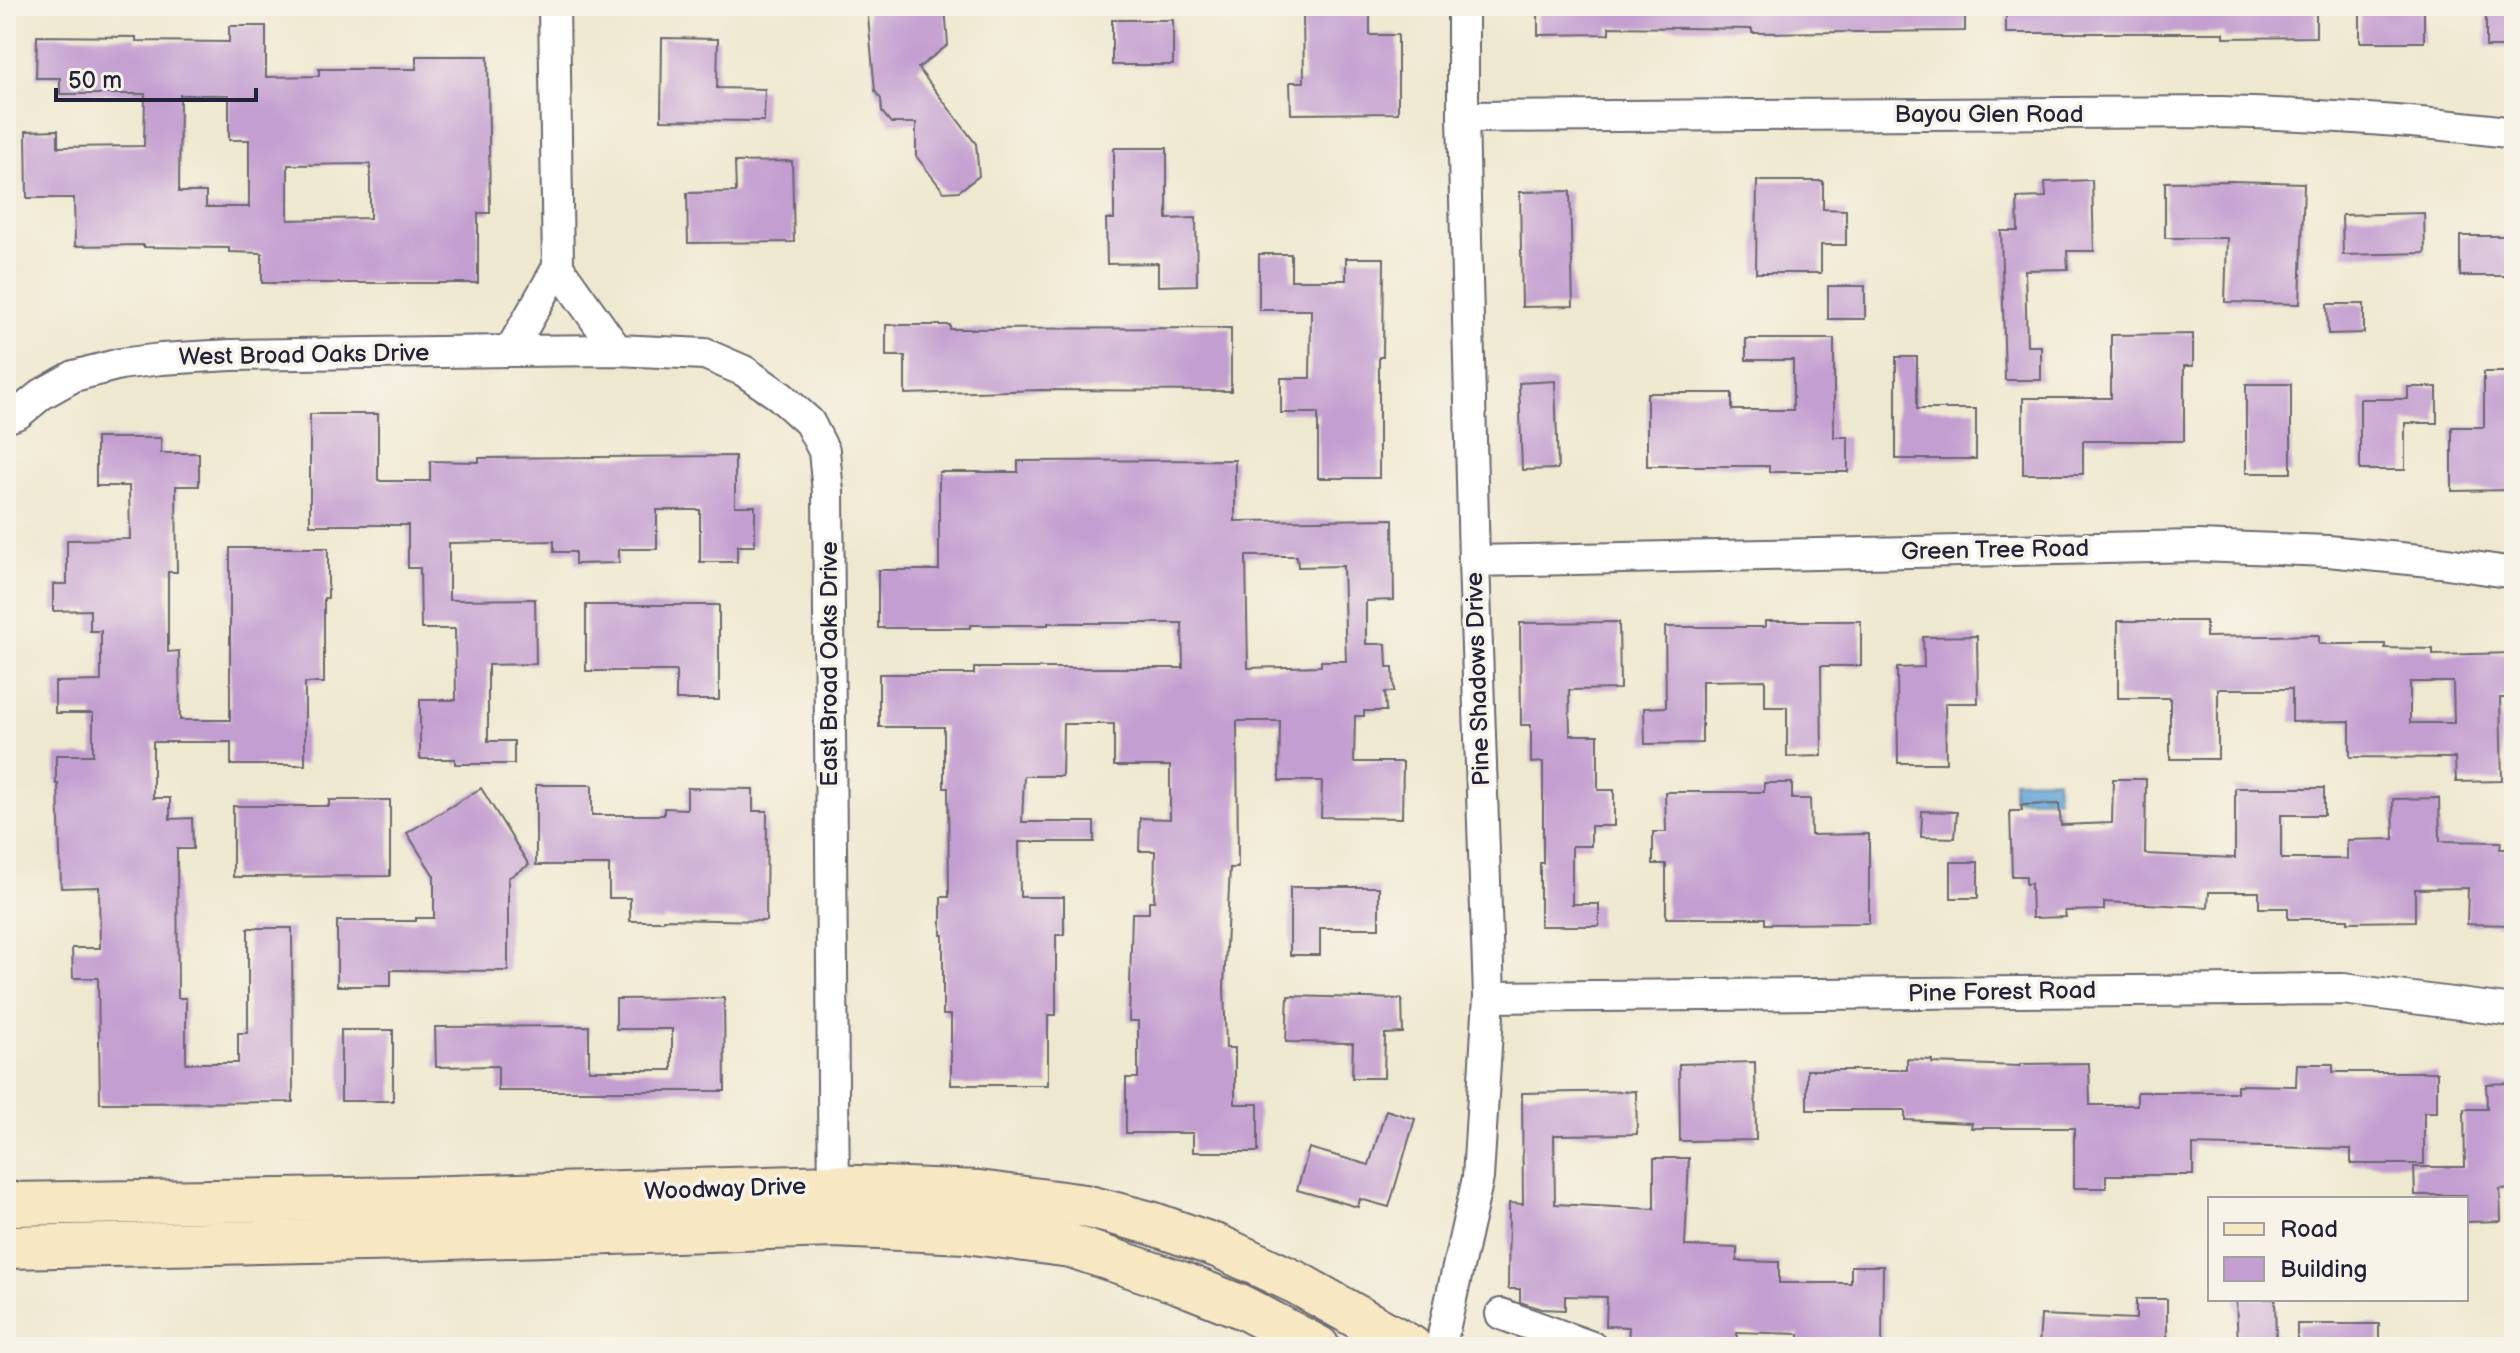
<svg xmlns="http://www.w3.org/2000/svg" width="2520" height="1353" font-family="'Balsamiq Sans',sans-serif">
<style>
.water{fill:url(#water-ripples);stroke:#426489;stroke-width:2}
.building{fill:#c39ed0;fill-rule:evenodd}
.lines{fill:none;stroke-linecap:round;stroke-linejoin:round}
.minor-casing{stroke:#6a676f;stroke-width:34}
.secondary-casing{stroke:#6a676f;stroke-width:46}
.minor{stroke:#fff;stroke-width:30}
.secondary{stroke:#f7e8c3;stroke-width:42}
.labels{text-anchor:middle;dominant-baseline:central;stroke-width:7;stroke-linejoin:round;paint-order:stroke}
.street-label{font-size:24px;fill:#22223b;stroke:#f7f3e8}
</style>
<defs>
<pattern id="water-ripples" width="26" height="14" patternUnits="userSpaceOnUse" patternTransform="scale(2)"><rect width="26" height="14" fill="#63a5d7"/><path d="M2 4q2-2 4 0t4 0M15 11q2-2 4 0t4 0" fill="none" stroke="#5186b0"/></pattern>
</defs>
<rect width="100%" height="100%" fill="#f7f3e8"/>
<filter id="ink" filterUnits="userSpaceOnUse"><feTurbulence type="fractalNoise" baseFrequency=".0125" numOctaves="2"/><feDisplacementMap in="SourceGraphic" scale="16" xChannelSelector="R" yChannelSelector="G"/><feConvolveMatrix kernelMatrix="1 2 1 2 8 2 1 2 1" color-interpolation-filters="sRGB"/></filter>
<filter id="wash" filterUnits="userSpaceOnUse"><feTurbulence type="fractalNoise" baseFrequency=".006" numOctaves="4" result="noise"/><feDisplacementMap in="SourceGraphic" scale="32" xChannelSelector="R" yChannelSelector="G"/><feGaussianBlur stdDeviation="1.8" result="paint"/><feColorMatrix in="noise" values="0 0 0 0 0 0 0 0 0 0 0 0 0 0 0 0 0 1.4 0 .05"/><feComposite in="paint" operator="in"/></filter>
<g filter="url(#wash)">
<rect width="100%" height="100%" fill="#efe8d0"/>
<polygon class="water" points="2057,779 2058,799 2013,799 2013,780"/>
<g id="blocks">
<g class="building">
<polygon points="867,6 907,6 909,9 945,6 948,45 918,68 976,144 979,176 959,191 944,192 916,156 916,123 891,123 882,112 881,99 875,91"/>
<polygon points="1538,6 1965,6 1965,31 1752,33 1752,29 1609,27 1609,34 1538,35"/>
<polygon points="2006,6 2316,6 2316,37 2224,38 2224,33 2006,33"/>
<rect x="2360" y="6" width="64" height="36"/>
<rect x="2486" y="6" width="28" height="41"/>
<polygon points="1370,14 1370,35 1398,35 1398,113 1291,114 1290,82 1304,82 1303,15"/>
<rect x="1112" y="20" width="61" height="45"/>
<path d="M229 26H266V77L319 76V69H416V56H488L490 213H478V283H262V253L229 252V248L144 247V245L75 246 74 198H27L26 131 58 130V147L144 146 145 94H60V78H36L37 36 136 37V41L229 42ZM180 95H229V140H249V207H206V192H179ZM370 164V218L288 220V165Z"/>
<polygon points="662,38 718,39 717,88 765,89 764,121 661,120"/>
<polygon points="1114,148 1167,148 1167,219 1196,218 1197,285 1158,286 1158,263 1107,264 1106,219 1114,219"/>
<polygon points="792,161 794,242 688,243 687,193 736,192 735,162"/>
<polygon points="2092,180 2094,251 2067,251 2068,269 2025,270 2027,346 2041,346 2041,380 2005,380 2001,231 2018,231 2017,198 2046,197 2045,182"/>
<polygon points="1757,181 1823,181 1823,209 1846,210 1846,245 1821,245 1821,273 1756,273"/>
<polygon points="2230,181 2304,183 2300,304 2225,302 2227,238 2165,238 2165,182"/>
<polygon points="1570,191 1573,306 1522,307 1520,192"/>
<polygon points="2424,213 2425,253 2343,255 2342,215"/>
<rect x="2460" y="236" width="54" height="40"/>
<polygon points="1259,254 1291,254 1291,280 1346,280 1346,258 1384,258 1383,357 1379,357 1379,478 1318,478 1318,413 1281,413 1281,378 1310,378 1311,310 1259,310"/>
<rect x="1828" y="286" width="37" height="33"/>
<polygon points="2327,304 2364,304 2364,333 2328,334"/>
<polygon points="886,325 950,325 950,329 1231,328 1231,391 1040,390 905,394 905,356 886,356"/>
<polygon points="2193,334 2193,366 2184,366 2184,441 2083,441 2083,474 2023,474 2023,398 2111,398 2111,335"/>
<polygon points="1746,339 1834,339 1834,437 1848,437 1848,472 1769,472 1769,466 1647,466 1647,393 1732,393 1732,410 1793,410 1793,360 1746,360"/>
<polygon points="1896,357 1917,357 1917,409 1976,409 1976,459 1896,459"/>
<polygon points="2484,372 2514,372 2514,490 2452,491 2452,427 2484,427"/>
<polygon points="1555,381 1558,469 1522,470 1519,383"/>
<rect x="2246" y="384" width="45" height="89"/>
<polygon points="2408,387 2437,387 2437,423 2405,423 2405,470 2360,470 2360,399 2408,399"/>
<polygon points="310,414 378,414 378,480 381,481 430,481 430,461 479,462 479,458 735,456 735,506 755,506 755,546 737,546 737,562 700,562 700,510 657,510 657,549 619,549 619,563 575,564 575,552 554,552 554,541 449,543 449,600 535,599 536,664 488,665 488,741 514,741 514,764 455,764 455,759 420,759 420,700 456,700 455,629 421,629 420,568 408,568 408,525 310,525"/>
<polygon points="96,438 161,438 161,453 199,453 199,486 176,486 177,572 168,572 168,652 179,651 180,720 230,720 230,548 328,548 328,598 324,598 324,683 305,683 305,765 231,765 231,742 153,742 153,798 170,798 170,819 192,818 193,849 177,849 178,998 186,998 186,1063 238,1063 238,1033 248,1033 248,928 292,928 293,1102 100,1103 98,978 73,978 72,948 100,948 99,887 61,888 58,784 56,784 56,755 93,755 93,713 55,713 55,682 101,681 101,631 90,631 90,610 53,611 53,584 67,584 67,540 130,539 129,486 96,486"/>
<path d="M1235 460V521L1393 519 1394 600 1366 601V644H1386L1387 667H1393L1394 692H1385L1386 711H1364V716H1355L1354 762H1403L1402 818 1321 817 1322 781H1279L1280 721H1237L1238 868H1230L1224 987 1226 1048H1235V1104H1258V1152H1193V1133H1126V1078H1138V1021H1129L1132 913H1149V901H1154L1155 851H1139L1140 818 1170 819V766H1114V724H1063L1062 776H1024L1022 822H1094V842H1019L1020 897H1064V935H1056V1015H1048V1085H951V1015H943V935H941V897H949L948 788H944V727H879V674H974V668H1183L1182 623H1048V625H970V628H878V570H939V472H1018V461ZM1246 556H1297L1298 567 1343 566 1346 661H1321V666L1248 668Z"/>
<polygon points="586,605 719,605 719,700 676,700 676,671 586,671"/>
<polygon points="1765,621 1861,621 1861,666 1821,666 1822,756 1787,757 1787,707 1765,707 1765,680 1702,681 1702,743 1645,744 1644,708 1666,707 1665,627 1765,627"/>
<path d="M2118 621H2206V637L2319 635V644H2385V648L2433 649V655L2514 653V698H2500L2502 781 2456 782 2455 758 2350 757V721L2292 722V689H2218V759H2170V698H2118ZM2410 682H2453L2454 723H2410Z"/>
<polygon points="1619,622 1620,689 1569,690 1570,735 1598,735 1598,790 1614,790 1614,826 1591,826 1591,846 1572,846 1572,904 1599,904 1599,926 1540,926 1540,863 1543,863 1543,762 1531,763 1531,725 1521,725 1520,623"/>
<polygon points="1977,636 1978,703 1945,703 1946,763 1898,763 1897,668 1924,667 1923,637"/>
<polygon points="2113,779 2146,779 2145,854 2235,858 2235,788 2324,788 2324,815 2281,815 2281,859 2347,859 2347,840 2394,839 2393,799 2439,798 2440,841 2501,842 2500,849 2514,849 2514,925 2467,924 2468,888 2415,889 2415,921 2348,922 2348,919 2288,919 2288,908 2259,908 2259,892 2209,892 2208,907 2104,902 2104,910 2065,911 2066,917 2032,918 2031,883 2026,884 2026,876 2012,876 2010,811 2022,811 2021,805 2059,804 2061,825 2112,823"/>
<polygon points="1764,783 1792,783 1792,799 1810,799 1811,835 1869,834 1869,923 1765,924 1765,918 1666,918 1666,864 1653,864 1653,832 1666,832 1665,792 1764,792"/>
<polygon points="536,785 592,785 592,815 664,815 664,808 687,809 687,788 753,789 753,811 767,811 766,921 663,919 663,921 630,921 630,898 609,898 609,865 536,865"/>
<polygon points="481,788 529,865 508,878 508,971 391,970 391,986 337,986 337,921 416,921 416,918 434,918 434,876 407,833"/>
<polygon points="329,800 390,800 390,876 233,877 233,806 329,806"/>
<polygon points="1922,811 1957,812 1955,838 1921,837"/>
<rect x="1951" y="862" width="27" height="36"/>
<polygon points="1290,887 1379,887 1379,928 1320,928 1320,955 1290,955"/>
<polygon points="1288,996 1402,999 1403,1033 1385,1034 1384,1078 1352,1078 1353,1043 1286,1042"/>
<polygon points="724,998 725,1091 498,1091 498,1066 436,1067 435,1027 589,1026 589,1070 672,1070 672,1029 616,1029 616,999"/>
<rect x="341" y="1030" width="52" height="71"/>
<polygon points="1907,1059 1932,1060 1932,1063 2020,1066 2020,1064 2089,1063 2090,1105 2137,1105 2137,1092 2237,1092 2237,1085 2296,1086 2297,1064 2333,1064 2333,1072 2437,1072 2437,1112 2424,1112 2424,1164 2351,1164 2351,1149 2193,1145 2193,1175 2106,1175 2106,1188 2074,1188 2074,1128 1971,1128 1972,1123 1905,1120 1905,1110 1807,1110 1807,1070 1907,1070"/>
<polygon points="1755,1062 1756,1140 1680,1141 1679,1064"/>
<polygon points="2511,1083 2511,1097 2514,1097 2514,1188 2500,1189 2501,1221 2467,1222 2466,1195 2415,1195 2414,1167 2465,1167 2464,1109 2487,1109 2486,1084"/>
<polygon points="1636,1091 1637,1134 1554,1135 1555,1204 1654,1209 1654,1158 1689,1158 1685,1246 1737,1248 1737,1261 1779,1262 1779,1283 1851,1283 1851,1266 1883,1266 1882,1347 1799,1347 1799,1334 1737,1332 1737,1347 1628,1344 1629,1327 1606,1326 1607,1297 1565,1296 1565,1310 1541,1309 1520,1302 1520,1289 1508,1289 1509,1203 1523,1204 1522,1093"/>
<polygon points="1386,1110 1415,1119 1389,1207 1360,1199 1358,1207 1297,1190 1309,1148 1369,1165"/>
<polygon points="2136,1299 2167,1299 2167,1347 2039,1347 2041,1315 2136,1319"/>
<polygon points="2236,1299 2275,1299 2276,1343 2238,1344"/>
<rect x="2297" y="1324" width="82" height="23"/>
</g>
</g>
</g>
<g filter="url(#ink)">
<use href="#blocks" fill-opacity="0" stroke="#6a676f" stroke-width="2"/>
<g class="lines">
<g class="minor-casing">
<g id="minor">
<path d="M1463 117 2221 112C2319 115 2416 120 2514 133"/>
<polyline points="558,267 617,350"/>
<polyline points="510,351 558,267 554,6"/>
<polyline points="6,418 19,413 42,394 74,376 120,364 161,359 231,355 510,351 617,350 705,354 744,371 780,396 809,422 824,451 828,492 834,1205"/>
<polyline points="1474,561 2198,546 2328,551 2440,562 2514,573"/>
<polyline points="1489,997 2343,989 2514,1011"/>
<polyline points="1501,1314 1592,1347"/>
<polyline points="1442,1347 1444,1330 1478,1178 1489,997 1474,561 1463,117 1463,6"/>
</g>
</g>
<g class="secondary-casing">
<g id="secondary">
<polyline points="6,1204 415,1198 834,1186 979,1192 1085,1206 1151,1223 1220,1247 1297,1283 1411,1347"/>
<polyline points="6,1247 417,1239 834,1226 966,1232 1071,1246 1181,1283 1244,1308 1318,1347"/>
</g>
</g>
<use href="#minor" class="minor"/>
<use href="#secondary" class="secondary"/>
</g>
</g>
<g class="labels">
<g class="street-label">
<text x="1989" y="114">Bayou Glen Road</text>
<text transform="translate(304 355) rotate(-1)">West Broad Oaks Drive</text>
<text transform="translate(1995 550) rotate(-1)">Green Tree Road</text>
<text transform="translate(829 664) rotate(-90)">East Broad Oaks Drive</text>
<text transform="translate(1478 679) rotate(-92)">Pine Shadows Drive</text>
<text transform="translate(2002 992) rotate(-1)">Pine Forest Road</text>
<text transform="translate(725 1189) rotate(-2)">Woodway Drive</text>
</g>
</g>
<rect width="2520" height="1353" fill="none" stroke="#f7f3e8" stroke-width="32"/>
<rect x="2208" y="1197" width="260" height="104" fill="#f7f3e8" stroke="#a29fa3" stroke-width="2"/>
<rect x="2224" y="1223" width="40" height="12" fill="#f7e8c3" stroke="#a29fa3" stroke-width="2"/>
<text x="2280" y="1237" font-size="24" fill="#22223b">Road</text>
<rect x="2224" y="1257" width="40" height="24" fill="#c39ed0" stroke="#a29fa3" stroke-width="2"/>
<text x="2280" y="1277" font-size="24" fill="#22223b">Building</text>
<path d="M56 88v12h200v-12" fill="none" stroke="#22223b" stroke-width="4"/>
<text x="68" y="88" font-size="24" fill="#22223b" stroke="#f7f3e8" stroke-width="6" paint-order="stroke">50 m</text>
</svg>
